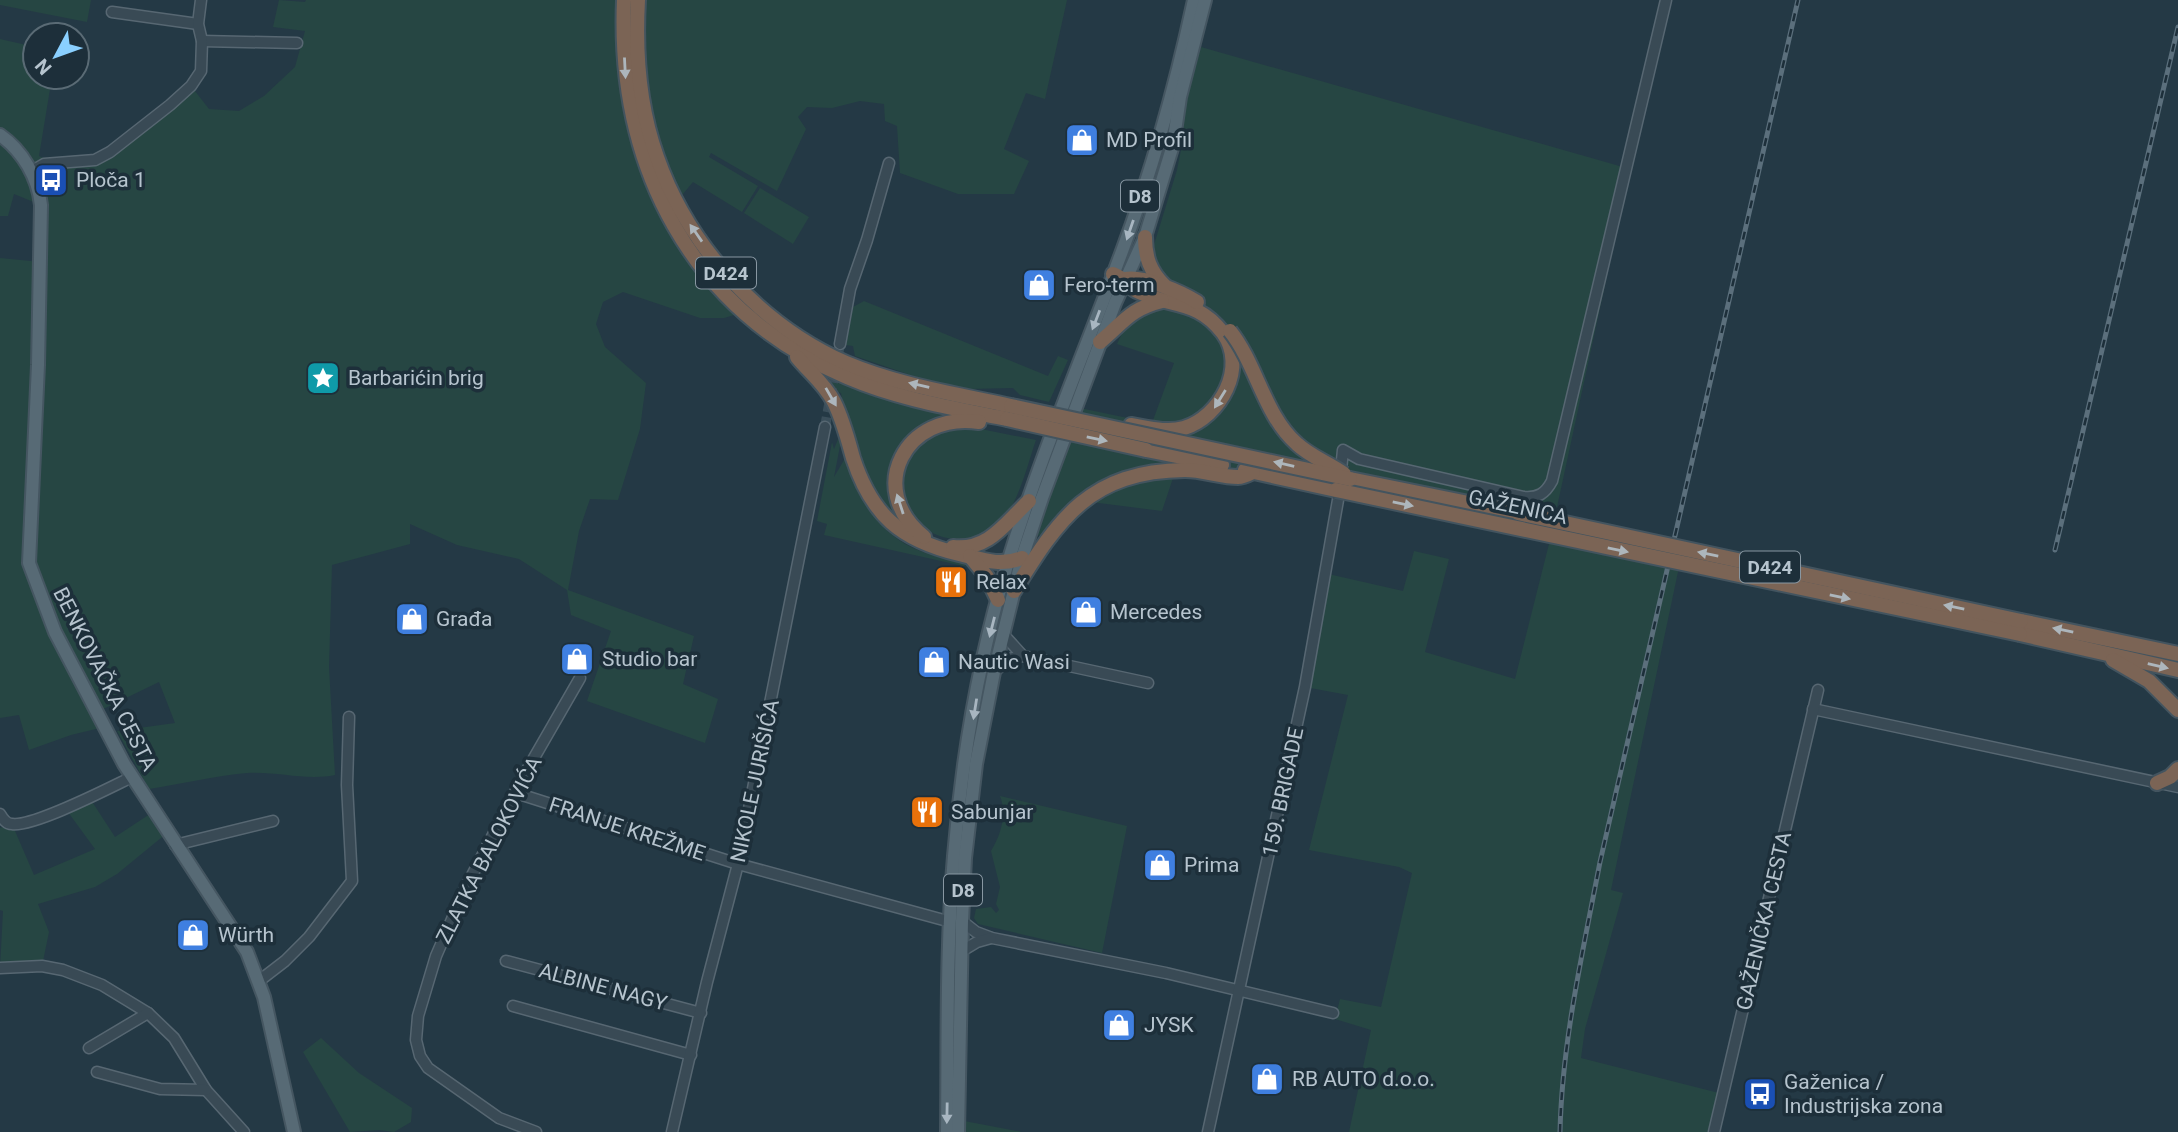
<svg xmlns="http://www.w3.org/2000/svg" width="2178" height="1132" font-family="Roboto,sans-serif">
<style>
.green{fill:#264643}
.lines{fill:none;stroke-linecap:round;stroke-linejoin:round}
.minor-tunnel{stroke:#3a4e5a;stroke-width:10;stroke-dasharray:10 5;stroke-linecap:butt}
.minor-casing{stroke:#576772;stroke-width:13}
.major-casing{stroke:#455661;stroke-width:16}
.highway-casing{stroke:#43545f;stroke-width:18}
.minor{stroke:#394a55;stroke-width:10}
.major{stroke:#576a75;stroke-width:12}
.highway{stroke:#7b6455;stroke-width:14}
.rail-casing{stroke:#5b6f7c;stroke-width:5}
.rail{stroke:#1d2f3a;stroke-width:2.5;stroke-dasharray:8;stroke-linecap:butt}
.highway-bridge-casing{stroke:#43545f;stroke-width:18;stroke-linecap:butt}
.highway-bridge{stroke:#7b6455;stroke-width:14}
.oneway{fill:#adb6bc}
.oneway2{fill:#a8b6c1}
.labels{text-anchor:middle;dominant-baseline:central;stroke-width:7;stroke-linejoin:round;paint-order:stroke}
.shield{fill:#1d2f3a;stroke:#8897a2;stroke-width:2}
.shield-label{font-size:19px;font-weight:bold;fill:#b6c4ce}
.poi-label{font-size:21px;fill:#b6c4ce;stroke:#1d2f3a;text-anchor:start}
.street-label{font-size:21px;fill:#b6c4ce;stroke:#1d2f3a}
</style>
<rect width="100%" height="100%" fill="#243945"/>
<g class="green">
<polygon points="0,0 91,0 87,22 0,5"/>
<path d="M279 0 305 2 306 0H1067L1045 99 1026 93 1004 149 1029 161 1014 194H958L900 173 897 126 885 121 884 104 860 101 832 108 807 107 798 117 806 129 777 191 711 153 709 157 758 186 742 212 693 182 672 207 720 277 751 310 724 318H700L623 292 603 302 596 324 605 347 646 383 640 429 618 500 590 499 579 531 568 590 694 636 683 684 718 699 705 743 587 701 611 631 571 615 567 590 519 559 457 545 410 524V544L332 565 329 667 335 775C306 781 277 771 247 773 215 776 181 784 149 789L117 731 175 723 159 682 97 712 104 727 71 735 29 750 19 715 0 718V258L41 262V205L14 194 8 216H0V39L35 47V77H52L39 156 57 164 95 160 191 86 209 109 239 111 264 96 295 67 305 31 273 27Z"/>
<polygon points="1201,47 1630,169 1551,535 1679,567 1611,890 1623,893 1585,1029 1581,1058 1723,1094 1714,1132 1349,1132 1371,1030 1335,1019 1340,999 1381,1007 1412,873 1399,867 1309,850 1348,695 1305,687 1324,573 1403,591 1414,551 1449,559 1425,652 1515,679 1551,536 1180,457 1162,511 1083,501 1065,517 1027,544 1023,538 1070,406 1152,423 1174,363 1117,344 1155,263 1153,248 1177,170 1183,140 1184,109"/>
<polygon points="760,188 809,217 793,244 744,213"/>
<polygon points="864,301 1048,376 1058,356 1068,360 1049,402 1020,395 1013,388 968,389 922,379 855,356 853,346 846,345 853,307"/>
<path d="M817 369 868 393 946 414C917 425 910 437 895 463L911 531C897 520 882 507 873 491 862 472 845 416 841 393L837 392Z"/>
<path d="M961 425 1036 440C1028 463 1022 490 1009 511 1001 522 988 532 975 536 916 554 880 482 922 441 932 431 947 428 961 425Z"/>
<path d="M841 432 845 448 840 446 834 477 847 455C856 497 880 537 923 552 936 557 958 560 968 567L824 535 827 524 817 521 832 442 834 449Z"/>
<path d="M1000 796 1127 826 1102 953 978 924 974 918 976 909 991 907 996 913 999 910 996 904 1000 887 991 851C1001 835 1007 814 1000 796Z"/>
<polygon points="89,797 115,837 153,812 167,833 117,874 95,887 38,904 49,932 42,966 0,968 3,911 0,910 0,828 12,824 34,875 95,849 65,808"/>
<polygon points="321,1038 359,1073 412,1108 411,1122 394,1132 379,1130 350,1132 303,1052"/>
<polygon points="959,1120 1022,1132 959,1132"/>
</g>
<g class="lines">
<polyline class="minor-tunnel" points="825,427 840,344"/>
<g class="minor-casing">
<g id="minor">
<polyline points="112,12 198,24"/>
<polyline points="202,41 297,43"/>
<polyline points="32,171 44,164 95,160 110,152 170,105 191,86 201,71 202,41 198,24 201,0"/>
<polyline points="840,344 850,289 867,240 889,163"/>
<polyline points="1003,634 1023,656"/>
<polyline points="994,672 1009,659 1023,656 1148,683"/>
<polyline points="1813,709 2178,787"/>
<polyline points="516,793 738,864 951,922"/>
<path d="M0 814C3 819 6 824 12 824 34 827 109 788 132 777"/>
<polyline points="175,845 273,821"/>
<polyline points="962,921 976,932 992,938 1166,973 1333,1013"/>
<polyline points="962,951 977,942 991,938"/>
<polyline points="506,961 701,1013"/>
<polyline points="0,968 42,966 63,970 102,985 148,1013 174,1038 206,1090 244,1132"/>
<polyline points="259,981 285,961 309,937 352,881 347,785 349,717"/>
<polyline points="513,1006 691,1055"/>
<polyline points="89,1048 148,1013"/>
<polyline points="97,1072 160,1089 206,1090"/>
<polyline points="536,1132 499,1118 428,1068 420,1056 416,1040 418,1016 436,956 466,887 523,777 580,678"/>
<polyline points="672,1132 707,982 738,864 825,427"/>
<path d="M1208 1132 1305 687 1338 500 1343 450 1359 459 1524 497C1538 498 1545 494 1552 481L1666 0"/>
<polyline points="1714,1132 1818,690"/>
</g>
</g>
<g class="major-casing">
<g id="major">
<path d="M0 135C23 151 38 178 41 205L38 365 29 563 55 632 124 764 247 952 264 997 294 1132"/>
<path d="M947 1132C948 1040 946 948 954 856 962 758 979 657 1008 562 1040 457 1083 356 1121 254 1151 174 1176 84 1194 0"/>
<polyline points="958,1132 962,921 965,858 976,764 994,672 1022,558 1042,498 1115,303 1145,237 1173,145 1180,97 1205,0"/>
</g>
</g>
<g class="highway-casing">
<g id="highway">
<path d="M624 0C617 166 690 310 847 377 898 399 953 408 1007 419"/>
<path d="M638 0C635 53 639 107 657 157 688 246 760 325 846 363 898 385 956 394 1011 406"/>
<path d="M1145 237C1145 257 1150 272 1165 286"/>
<path d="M1113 274C1126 279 1129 288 1139 292 1172 308 1197 299 1223 333 1248 367 1220 417 1184 428 1167 433 1149 428 1131 425"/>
<path d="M1126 279C1144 276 1181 292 1197 302"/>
<path d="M1100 342C1124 322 1130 309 1162 301"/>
<path d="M797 357C810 373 824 383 834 402 843 420 848 440 853 458 872 516 901 540 959 554 981 559 999 567 1022 558"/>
<polyline points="1146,450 1222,465"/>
<polyline points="1245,470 1336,490"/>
<polyline points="1350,479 1518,513"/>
<path d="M924 537C864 489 906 411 979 422"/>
<path d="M953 547C989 551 1006 522 1029 501"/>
<polyline points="970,556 987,577 998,600"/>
<path d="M1014 591C1059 518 1090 471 1185 470 1203 470 1221 477 1238 477 1243 477 1249 474 1253 472"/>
<polyline points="2021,621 2178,654"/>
<polyline points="2020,634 2178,670"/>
<polyline points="2113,660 2149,681 2178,710"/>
<polyline points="2157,783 2170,777 2178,769"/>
</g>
</g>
<use href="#minor" class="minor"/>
<use href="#major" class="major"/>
<use href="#highway" class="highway"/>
<g class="rail-casing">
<g id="rail">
<polyline points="2055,550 2178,27"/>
<path d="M1560 1132C1562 1041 1583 951 1600 862L1798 0"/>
</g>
</g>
<use href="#rail" class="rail"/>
<g class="highway-bridge-casing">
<g id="highway-bridge">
<path d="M1230 331C1257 365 1264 415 1297 444 1311 457 1329 463 1344 474"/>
<polyline points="1011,406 1350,479"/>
<polyline points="1007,419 1146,450"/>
<polyline points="1336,490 2020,634"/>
<polyline points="1518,513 2021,621"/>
</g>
</g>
<use href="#highway-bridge" class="highway-bridge"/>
</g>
<defs><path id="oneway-solid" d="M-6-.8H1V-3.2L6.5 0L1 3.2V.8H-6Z" transform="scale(1.75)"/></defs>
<g class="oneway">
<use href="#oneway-solid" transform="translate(625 68) rotate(87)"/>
<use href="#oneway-solid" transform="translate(696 233) rotate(-125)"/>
<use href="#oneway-solid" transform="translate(919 385) rotate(-167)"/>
<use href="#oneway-solid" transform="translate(831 397) rotate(60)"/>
<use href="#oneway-solid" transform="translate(1220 399) rotate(122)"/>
<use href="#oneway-solid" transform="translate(1097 439) rotate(12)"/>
<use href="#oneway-solid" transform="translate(1284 464) rotate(-167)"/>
<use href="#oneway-solid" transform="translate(900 504) rotate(-108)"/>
<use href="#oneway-solid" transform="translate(1403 504) rotate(12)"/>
<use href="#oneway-solid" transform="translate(1618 550) rotate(12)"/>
<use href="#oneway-solid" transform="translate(1708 554) rotate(-168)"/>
<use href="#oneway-solid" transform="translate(1840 597) rotate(12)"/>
<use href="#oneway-solid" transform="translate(1954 607) rotate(-168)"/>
<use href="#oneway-solid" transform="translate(2063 630) rotate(-168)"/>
<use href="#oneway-solid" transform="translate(2158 666) rotate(13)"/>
</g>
<g class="oneway2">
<use href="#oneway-solid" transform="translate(1130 230) rotate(109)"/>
<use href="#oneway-solid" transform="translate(1096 320) rotate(111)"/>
<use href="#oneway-solid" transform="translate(992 627) rotate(104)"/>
<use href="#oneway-solid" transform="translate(975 709) rotate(99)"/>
<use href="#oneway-solid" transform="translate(947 1113) rotate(91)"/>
</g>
<defs>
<g id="shop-square" transform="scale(1.75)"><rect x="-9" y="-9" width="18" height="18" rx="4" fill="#3f7fe0" stroke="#1d2f3a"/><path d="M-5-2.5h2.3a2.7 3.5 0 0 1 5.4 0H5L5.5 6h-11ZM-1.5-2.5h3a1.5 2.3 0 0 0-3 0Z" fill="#fff"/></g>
<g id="bus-square" transform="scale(1.75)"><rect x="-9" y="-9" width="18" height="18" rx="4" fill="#1a4fb4" stroke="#1d2f3a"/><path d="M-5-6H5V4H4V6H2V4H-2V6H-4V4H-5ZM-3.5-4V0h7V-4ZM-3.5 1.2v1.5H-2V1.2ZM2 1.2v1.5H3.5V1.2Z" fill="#fff"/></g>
<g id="sight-square" transform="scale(1.75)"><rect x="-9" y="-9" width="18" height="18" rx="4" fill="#0f9aa8" stroke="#1d2f3a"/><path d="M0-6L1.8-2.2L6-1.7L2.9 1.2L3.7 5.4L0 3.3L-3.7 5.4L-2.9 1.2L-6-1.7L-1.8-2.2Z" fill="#fff"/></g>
<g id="restaurant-square" transform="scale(1.75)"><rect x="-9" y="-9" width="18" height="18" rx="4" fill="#e8710a" stroke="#1d2f3a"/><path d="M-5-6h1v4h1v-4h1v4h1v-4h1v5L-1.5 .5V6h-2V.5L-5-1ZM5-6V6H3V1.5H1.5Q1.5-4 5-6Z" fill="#fff"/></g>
</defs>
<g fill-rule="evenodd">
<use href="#shop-square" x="1082" y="140"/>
<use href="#bus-square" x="51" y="180"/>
<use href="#shop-square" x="1039" y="285"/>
<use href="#sight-square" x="323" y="378"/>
<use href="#restaurant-square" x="951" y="582"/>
<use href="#shop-square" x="1086" y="612"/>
<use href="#shop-square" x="412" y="619"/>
<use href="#shop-square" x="577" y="659"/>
<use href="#shop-square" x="934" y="662"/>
<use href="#restaurant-square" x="927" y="812"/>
<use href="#shop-square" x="1160" y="865"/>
<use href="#shop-square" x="193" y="935"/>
<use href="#shop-square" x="1119" y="1025"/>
<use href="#shop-square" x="1267" y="1079"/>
<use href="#bus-square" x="1760" y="1094"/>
</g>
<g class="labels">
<g class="shield">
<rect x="1121" y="180.5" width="38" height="31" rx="5"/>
<rect x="696" y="257.5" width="60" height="31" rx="5"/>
<rect x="1740" y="551.5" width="60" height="31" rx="5"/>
<rect x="944" y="874.5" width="38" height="31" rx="5"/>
</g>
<g class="shield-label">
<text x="1140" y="196">D8</text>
<text x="726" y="273">D424</text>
<text x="1770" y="567">D424</text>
<text x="963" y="890">D8</text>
</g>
<g class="poi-label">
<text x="1106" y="140">MD Profil</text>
<text x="76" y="180">Ploča 1</text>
<text x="1064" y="285">Fero-term</text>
<text x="348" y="378">Barbarićin brig</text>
<text x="976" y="582">Relax</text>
<text x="1110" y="612">Mercedes</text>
<text x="436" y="619">Građa</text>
<text x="602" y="659">Studio bar</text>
<text x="958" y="662">Nautic Wasi</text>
<text x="951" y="812">Sabunjar</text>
<text x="1184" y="865">Prima</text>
<text x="218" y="935">Würth</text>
<text x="1144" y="1025">JYSK</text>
<text x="1292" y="1079">RB AUTO d.o.o.</text>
<text x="1784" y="1082">Gaženica /<tspan x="1784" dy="24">Industrijska zona</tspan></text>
</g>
<g class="street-label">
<text transform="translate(1518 507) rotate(12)">GAŽENICA</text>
<text transform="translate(105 679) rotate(63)">BENKOVAČKA CESTA</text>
<text transform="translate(755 781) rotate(-78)">NIKOLE JURIŠIĆA</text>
<text transform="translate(1283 792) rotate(-78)">159. BRIGADE</text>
<text transform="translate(627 829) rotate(18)">FRANJE KREŽME</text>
<text transform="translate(489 850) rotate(-63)">ZLATKA BALOKOVIĆA</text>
<text transform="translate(1764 921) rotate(-77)">GAŽENIČKA CESTA</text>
<text transform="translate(603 987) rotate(15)">ALBINE NAGY</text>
</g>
</g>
<g transform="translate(56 56) rotate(229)"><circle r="33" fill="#1d2f3a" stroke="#5a6b75" stroke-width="2"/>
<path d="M0-5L12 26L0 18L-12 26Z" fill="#8ad0ff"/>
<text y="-10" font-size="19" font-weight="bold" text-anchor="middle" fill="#b6c4ce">N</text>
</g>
</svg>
